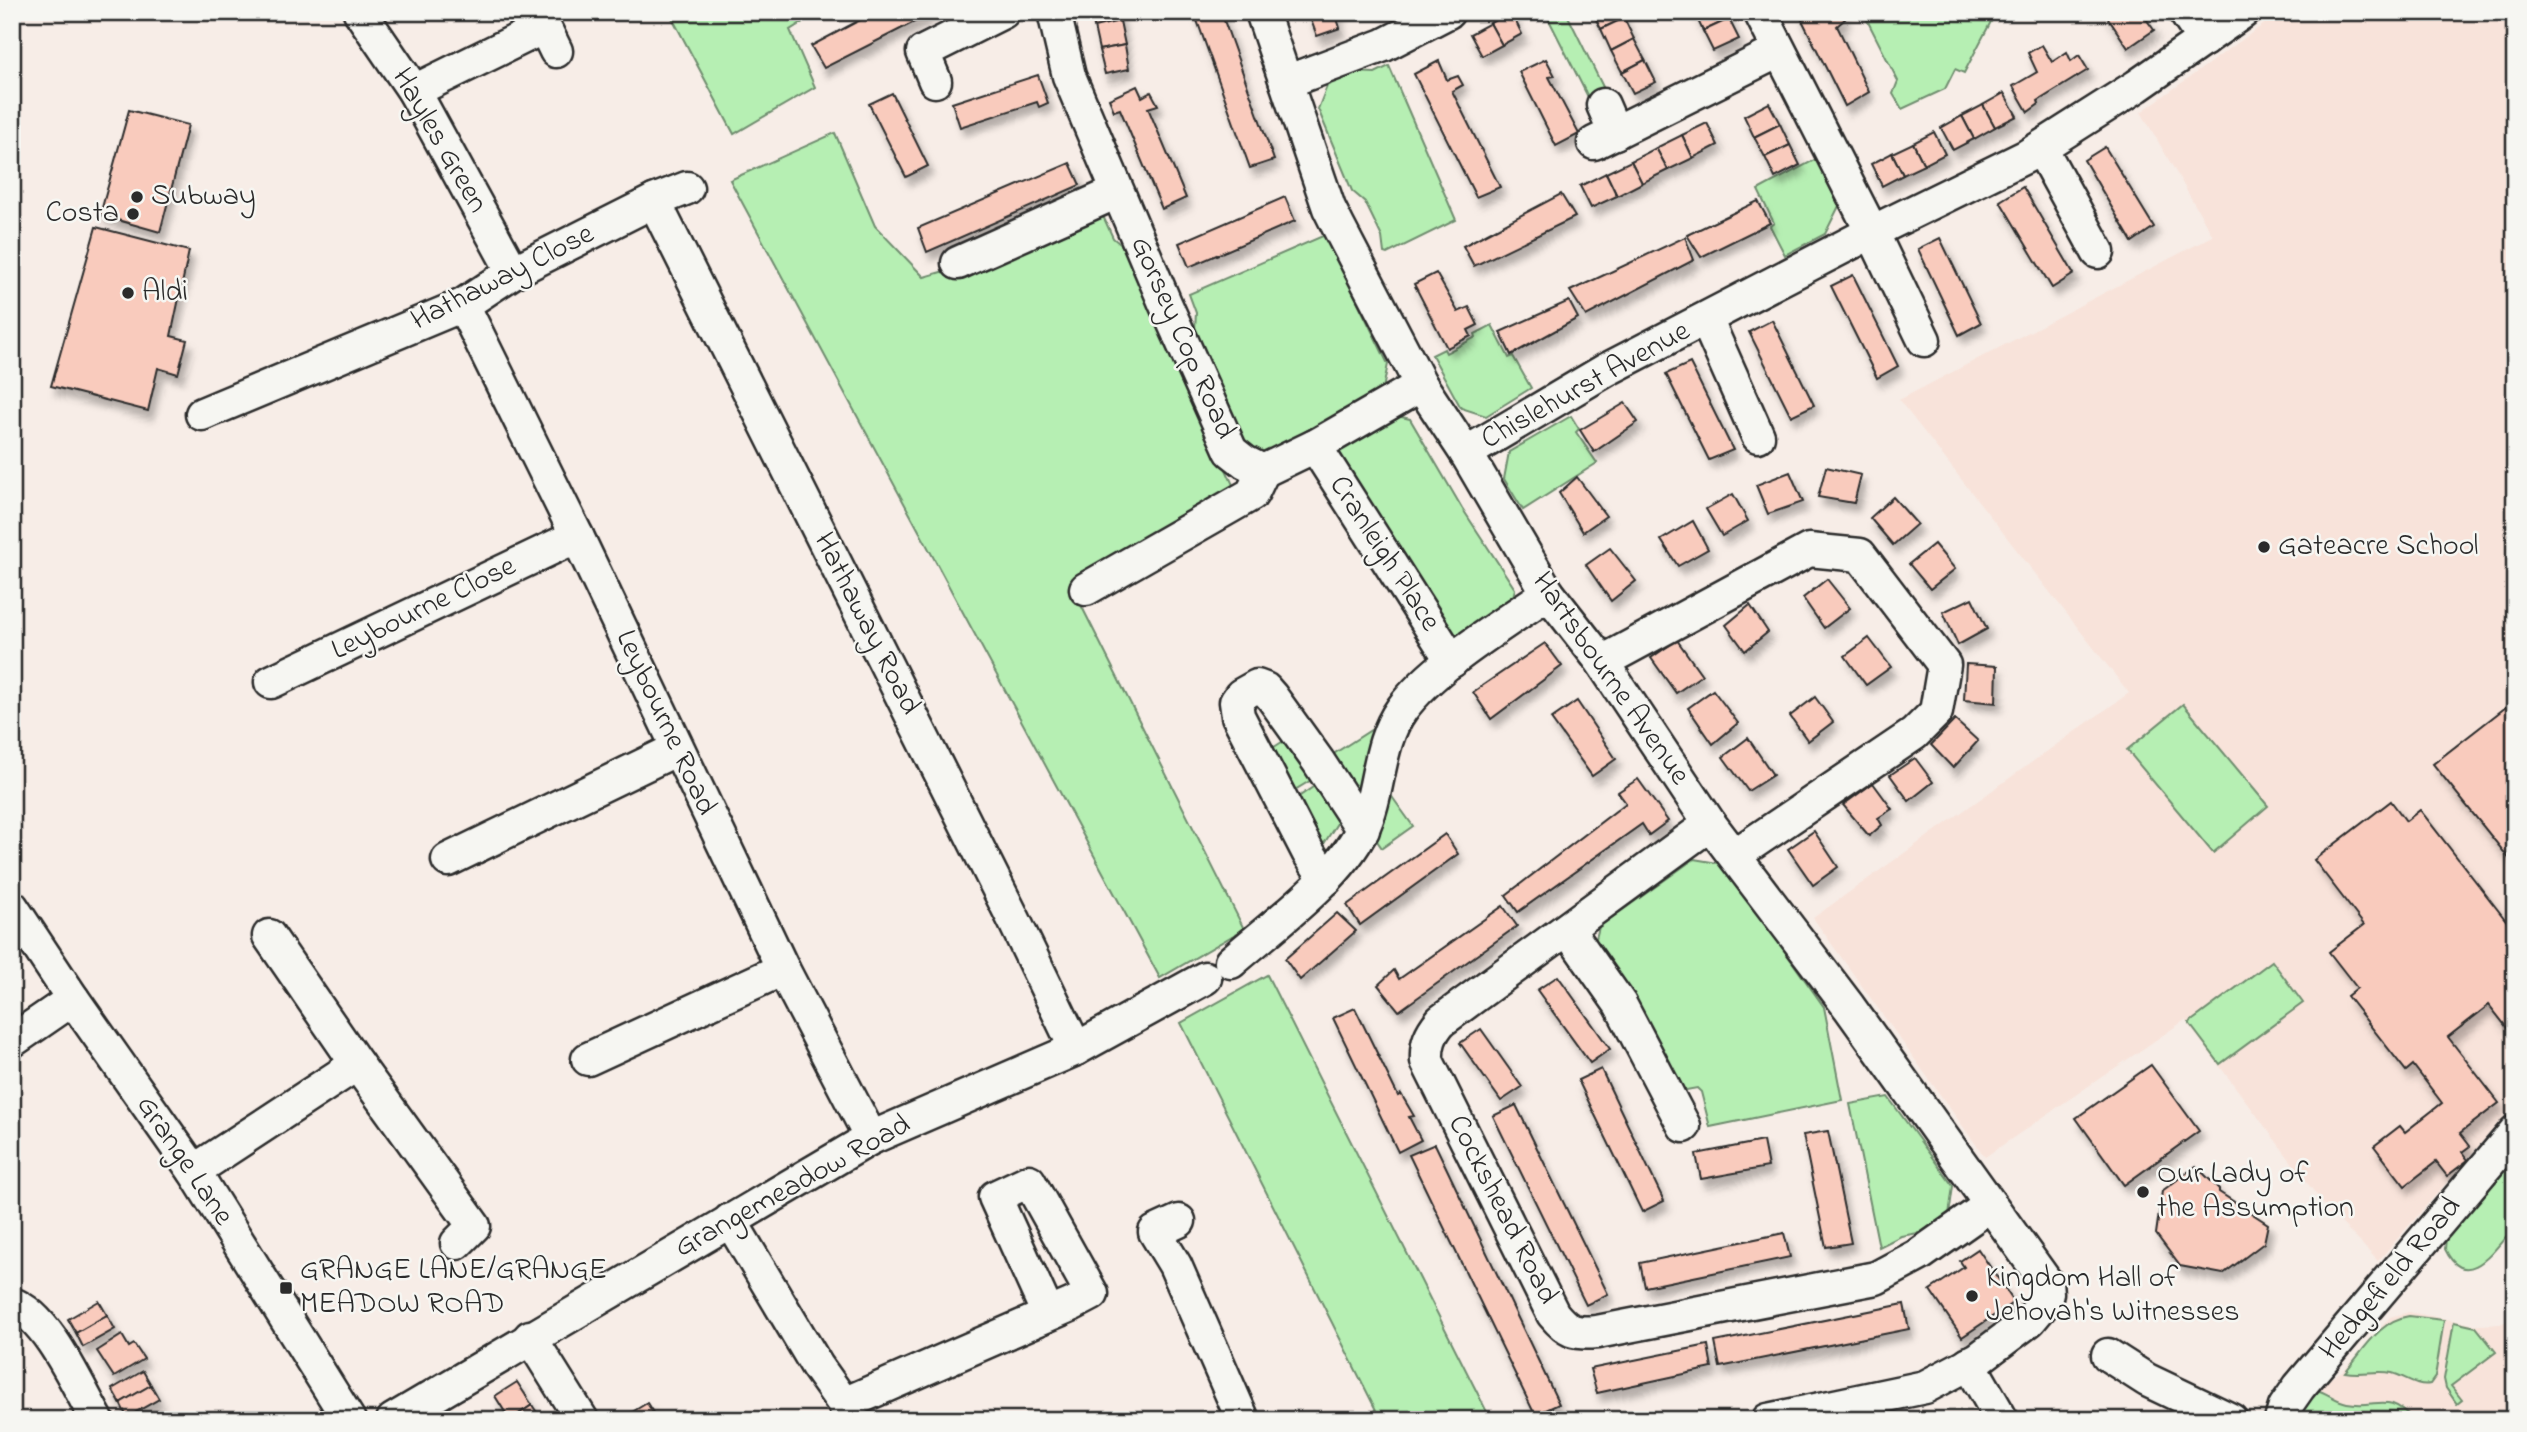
<svg xmlns="http://www.w3.org/2000/svg" width="2527" height="1432" font-family="'Indie Flower',sans-serif">
<style>
.built{fill:#f8e3da}
.green{fill:#b6efb3;stroke:#708d6f;stroke-width:2}
.building{fill:#f9cbbd;stroke:#2b2b2b;stroke-width:2;filter:url(#shadow)}
.lines{fill:none;stroke-linecap:round;stroke-linejoin:round}
.minor-casing{stroke:#2b2b2b;stroke-width:37}
.minor{stroke:#f6f6f2;stroke-width:32}
.poi-dot{fill:#2b2b2b;stroke:#f6f6f2;stroke-width:2.5}
.labels{text-anchor:middle;dominant-baseline:central;stroke-width:5;stroke-linejoin:round;paint-order:stroke}
.street-label{font-size:30px;fill:#2b2b2b;stroke:#f6f6f2}
.poi-label{font-size:30px;fill:#2b2b2b;stroke:#f6f6f2;text-anchor:start}
</style>
<defs>
<filter id="shadow"><feDropShadow dx="4.5" dy="8" stdDeviation="3.5" flood-color="#0004"/></filter>
</defs>
<rect width="100%" height="100%" fill="#f7ede7"/>
<filter id="ink" filterUnits="userSpaceOnUse"><feTurbulence type="fractalNoise" baseFrequency=".0143" numOctaves="2"/><feDisplacementMap in="SourceGraphic" scale="14" xChannelSelector="R" yChannelSelector="G"/><feConvolveMatrix kernelMatrix="1 2 1 2 8 2 1 2 1" color-interpolation-filters="sRGB"/></filter>
<g filter="url(#ink)">
<g class="built">
<polygon points="2281,12 2515,12 2515,1104 2378,1261 2324,1205 2185,1020 1985,1157 1813,918 2129,693 1899,400 2213,236 2141,112"/>
<polygon points="2409,1312 2478,1325 2500,1324 2515,1318 2515,1420 2294,1420 2312,1390 2345,1369 2390,1317"/>
</g>
<g class="green">
<polygon points="669,12 819,12 790,30 815,87 734,134"/>
<polygon points="1545,12 1566,12 1606,93 1590,101"/>
<polygon points="1863,12 1996,12 1964,73 1955,69 1945,89 1902,109 1893,94 1898,81"/>
<polygon points="1389,66 1456,220 1387,254 1384,253 1382,237 1365,202 1352,191 1318,109 1329,81 1354,72 1375,73"/>
<polygon points="835,133 875,226 924,277 958,267 1098,205 1113,238 1126,249 1239,498 1078,599 1244,929 1160,978 730,180"/>
<polygon points="1816,159 1839,206 1825,234 1785,255 1770,226 1774,223 1758,190"/>
<polygon points="1325,235 1388,364 1383,389 1273,453 1260,454 1246,444 1195,329 1196,313 1189,294"/>
<polygon points="1492,325 1509,358 1513,356 1531,388 1486,416 1461,408 1432,355 1444,349 1446,353 1476,337 1475,334"/>
<polygon points="1397,416 1410,419 1462,508 1515,589 1512,601 1457,639 1450,636 1338,455 1338,450"/>
<polygon points="1571,416 1579,429 1576,432 1597,463 1523,510 1504,479 1509,452"/>
<polygon points="2183,704 2268,806 2213,853 2127,750"/>
<polygon points="1374,728 1358,794 1331,759 1335,753"/>
<polygon points="1285,740 1313,779 1293,791 1271,749"/>
<polygon points="1316,785 1341,817 1318,853 1297,798"/>
<polygon points="1390,794 1413,826 1382,848 1375,838 1382,825"/>
<polygon points="1694,859 1723,864 1824,1007 1842,1100 1710,1127 1701,1092 1697,1088 1681,1091 1593,950 1599,927"/>
<polygon points="2272,961 2303,1003 2220,1064 2189,1023"/>
<polygon points="1267,975 1491,1420 1381,1420 1181,1023"/>
<polygon points="1888,1097 1953,1186 1949,1215 1924,1232 1901,1236 1879,1247 1850,1104"/>
<path d="M2515 1165V1226C2496 1247 2467 1295 2445 1249L2446 1238 2505 1168Z"/>
<path d="M2409 1316 2444 1320 2435 1377 2430 1384C2417 1387 2404 1376 2392 1373 2377 1370 2361 1375 2345 1372 2364 1350 2380 1320 2409 1316Z"/>
<polygon points="2454,1322 2476,1327 2496,1352 2451,1386 2462,1400 2457,1404 2446,1388 2444,1379"/>
<path d="M2316 1390C2327 1392 2335 1401 2347 1403 2379 1409 2386 1390 2414 1420H2395L2392 1417 2388 1420H2375L2370 1413 2362 1420H2294Z"/>
</g>
<g class="building">
<polygon points="875,12 934,12 824,68 811,46"/>
<polygon points="1092,12 1118,12 1120,21 1094,27"/>
<polygon points="1194,12 1221,12 1274,160 1250,168"/>
<polygon points="1308,12 1342,12 1336,15 1340,28 1317,36"/>
<polygon points="1511,12 1522,34 1502,45 1490,23"/>
<polygon points="1592,12 1621,12 1624,18 1601,29"/>
<polygon points="1694,12 1726,12 1729,19 1703,31"/>
<polygon points="1798,12 1829,12 1830,15 1842,12 1845,19 1837,26 1869,92 1845,106"/>
<polygon points="2104,12 2141,12 2154,30 2128,48"/>
<polygon points="1624,18 1634,39 1611,51 1601,29"/>
<polygon points="1729,19 1739,39 1713,51 1703,31"/>
<polygon points="1120,21 1125,45 1099,50 1094,27"/>
<polygon points="1490,23 1502,45 1482,56 1470,34"/>
<polygon points="1634,39 1645,60 1622,72 1611,51"/>
<polygon points="1125,45 1129,69 1105,74 1099,50"/>
<polygon points="2042,45 2052,62 2067,52 2071,61 2079,55 2088,70 2038,101 2039,104 2028,112 2013,86 2037,72 2028,53"/>
<polygon points="1546,59 1555,76 1549,77 1579,134 1556,146 1519,72"/>
<polygon points="1645,60 1656,82 1633,93 1622,72"/>
<polygon points="1439,61 1447,80 1458,76 1463,85 1452,91 1500,187 1476,197 1414,74"/>
<polygon points="1038,75 1048,103 1039,107 1037,102 960,127 952,103"/>
<polygon points="1137,86 1142,97 1151,92 1158,105 1148,108 1186,198 1162,209 1120,109 1114,111 1109,99"/>
<polygon points="892,93 928,166 906,177 869,104"/>
<polygon points="2004,93 2017,116 1995,127 1983,105"/>
<polygon points="1769,103 1780,124 1754,137 1744,116"/>
<polygon points="1983,105 1995,127 1974,139 1962,116"/>
<polygon points="129,110 188,125 160,232 100,215"/>
<polygon points="1962,116 1974,139 1953,150 1941,128"/>
<polygon points="1707,123 1718,145 1693,158 1682,135"/>
<polygon points="1780,124 1790,145 1765,157 1754,137"/>
<polygon points="1934,132 1945,154 1924,165 1913,143"/>
<polygon points="1682,135 1693,158 1668,170 1656,148"/>
<polygon points="1913,143 1924,165 1903,175 1892,153"/>
<polygon points="1790,145 1800,165 1775,178 1765,157"/>
<polygon points="2105,147 2154,227 2132,242 2084,160"/>
<polygon points="1656,148 1668,170 1642,183 1631,161"/>
<polygon points="1892,153 1903,175 1882,186 1871,164"/>
<polygon points="1631,161 1642,183 1617,196 1606,173"/>
<polygon points="1070,163 1080,185 927,252 918,228"/>
<polygon points="1606,173 1617,196 1591,208 1580,186"/>
<polygon points="2023,187 2074,274 2052,288 2000,201"/>
<polygon points="1561,194 1575,217 1474,266 1463,246"/>
<polygon points="1285,197 1295,221 1189,267 1179,243"/>
<polygon points="1758,201 1770,223 1701,257 1687,235"/>
<polygon points="96,227 189,251 171,336 187,340 178,374 158,368 148,411 51,386"/>
<polygon points="1685,237 1694,260 1586,316 1570,291"/>
<polygon points="1940,238 1981,323 1959,335 1918,249"/>
<polygon points="1436,273 1458,312 1469,307 1478,325 1468,330 1471,336 1447,348 1414,284"/>
<polygon points="1853,275 1898,366 1877,378 1831,286"/>
<polygon points="1569,301 1578,318 1511,355 1500,332"/>
<polygon points="1772,320 1814,405 1791,416 1749,332"/>
<polygon points="1690,363 1733,450 1709,460 1666,374"/>
<polygon points="1625,403 1638,422 1594,452 1580,430"/>
<polygon points="1826,467 1861,475 1854,503 1818,497"/>
<polygon points="1790,472 1803,502 1768,514 1756,485"/>
<polygon points="1577,477 1606,516 1583,532 1559,493"/>
<polygon points="1733,494 1748,521 1722,536 1706,509"/>
<polygon points="1893,497 1917,524 1893,545 1870,518"/>
<polygon points="1693,521 1708,549 1678,566 1661,540"/>
<polygon points="1934,544 1955,569 1930,589 1909,564"/>
<polygon points="1610,548 1636,581 1611,601 1586,565"/>
<polygon points="1827,579 1850,608 1824,628 1803,598"/>
<polygon points="1972,598 1987,629 1958,645 1943,612"/>
<polygon points="1750,605 1768,632 1745,651 1726,625"/>
<polygon points="1869,638 1891,667 1866,685 1845,656"/>
<polygon points="1677,640 1702,675 1676,693 1651,658"/>
<polygon points="1545,643 1562,666 1491,719 1473,692"/>
<polygon points="1966,664 1997,666 1996,703 1964,700"/>
<polygon points="1713,690 1738,723 1713,744 1688,708"/>
<polygon points="1815,697 1833,722 1808,741 1790,716"/>
<polygon points="2515,700 2515,866 2433,764"/>
<polygon points="1577,701 1616,759 1592,776 1551,719"/>
<polygon points="1955,720 1978,741 1953,768 1931,745"/>
<polygon points="1748,738 1773,775 1748,791 1723,757"/>
<polygon points="1915,758 1933,782 1909,801 1890,775"/>
<polygon points="1638,779 1668,821 1649,835 1642,824 1518,912 1506,895 1626,803 1618,792"/>
<polygon points="1873,783 1892,809 1878,818 1882,825 1869,836 1843,805"/>
<polygon points="2391,801 2406,821 2420,810 2515,932 2515,1038 2489,1005 2448,1037 2499,1103 2460,1133 2470,1146 2462,1152 2468,1160 2447,1176 2436,1162 2405,1186 2374,1146 2400,1126 2405,1132 2442,1103 2413,1065 2406,1071 2347,996 2357,988 2329,952 2364,925 2314,860"/>
<polygon points="1814,831 1838,867 1813,885 1788,849"/>
<polygon points="1445,834 1458,854 1360,925 1347,905"/>
<polygon points="1503,906 1517,926 1399,1011 1378,985 1394,970 1399,979"/>
<polygon points="1337,913 1356,931 1300,980 1285,959"/>
<polygon points="1558,976 1610,1049 1590,1063 1537,990"/>
<polygon points="1355,1008 1398,1096 1401,1094 1414,1116 1409,1117 1421,1140 1398,1152 1333,1018"/>
<polygon points="1481,1029 1522,1087 1501,1101 1460,1043"/>
<polygon points="2151,1065 2199,1131 2124,1185 2076,1118"/>
<polygon points="1601,1069 1664,1201 1642,1212 1578,1080"/>
<polygon points="1516,1105 1608,1294 1586,1305 1493,1116"/>
<polygon points="1828,1131 1851,1243 1826,1247 1803,1135"/>
<polygon points="1763,1141 1768,1167 1701,1179 1696,1154"/>
<polygon points="1435,1144 1559,1404 1535,1415 1409,1155"/>
<polygon points="2196,1166 2219,1189 2219,1192 2268,1224 2264,1243 2223,1274 2180,1266 2156,1234 2162,1191"/>
<polygon points="1784,1233 1790,1257 1645,1287 1640,1263"/>
<polygon points="1978,1249 2014,1302 1962,1337 1930,1290 1964,1267 1960,1261"/>
<polygon points="99,1301 107,1315 76,1333 68,1319"/>
<polygon points="1904,1304 1909,1329 1720,1367 1715,1342"/>
<polygon points="107,1315 115,1329 83,1347 76,1333"/>
<polygon points="122,1335 129,1347 134,1344 144,1359 114,1377 97,1351"/>
<polygon points="1708,1345 1712,1368 1597,1393 1590,1369"/>
<polygon points="143,1371 151,1385 120,1403 112,1389"/>
<polygon points="517,1382 532,1405 510,1420 495,1396"/>
<polygon points="151,1385 159,1399 127,1417 120,1403"/>
<polygon points="647,1403 657,1419 626,1420 624,1417"/>
<polygon points="532,1405 542,1420 510,1420"/>
</g>
<g class="lines">
<g class="minor-casing">
<g id="minor">
<polyline points="360,12 414,91 513,272"/>
<polyline points="537,12 556,51"/>
<polyline points="1054,12 1069,76 1165,303 1231,451 1245,462 1263,471 1315,446 1421,385"/>
<polyline points="1262,12 1329,208 1338,226 1421,385 1466,453 1548,593 1602,662 1710,824 1849,1007 2046,1282 2047,1293 2045,1302 2030,1320 1978,1359 1925,1387 1768,1420"/>
<polyline points="1760,12 1872,232 1924,340"/>
<polyline points="2185,12 2204,40"/>
<polyline points="935,81 923,52 1003,12"/>
<polyline points="1286,82 1384,45 1448,12"/>
<polyline points="414,91 544,27"/>
<polyline points="1603,105 1615,133"/>
<polyline points="1594,143 1779,51"/>
<polyline points="2041,148 2098,252"/>
<polyline points="654,201 1014,920 1076,1049"/>
<polyline points="958,263 1117,192"/>
<polyline points="463,305 577,536 783,969 871,1138"/>
<polyline points="1706,319 1758,436"/>
<polyline points="202,414 463,305 513,272 654,201 687,188"/>
<polyline points="1315,446 1452,661"/>
<polyline points="1466,453 1606,370 1872,232 2027,156 2137,86 2243,12"/>
<polyline points="1086,589 1252,494 1263,471"/>
<polyline points="1602,662 1809,550 1860,555 1944,665 1936,712 1914,734 1735,855"/>
<polyline points="271,682 577,536"/>
<path d="M1710 824 1441 1021C1430 1034 1426 1044 1427 1061L1553 1314C1568 1332 1574 1334 1597 1332L1876 1278 1919 1255 1990 1205"/>
<polyline points="448,860 677,749"/>
<polyline points="1326,879 1308,852 1238,716 1236,702 1241,695 1257,686 1265,689 1272,697 1318,761 1363,830"/>
<polyline points="12,907 73,999 194,1171 349,1420"/>
<polyline points="1568,930 1620,1004 1684,1126"/>
<polyline points="269,936 357,1064 474,1226 457,1243"/>
<path d="M1231 962C1272 926 1338 879 1362 830 1381 792 1376 745 1402 709 1433 666 1504 624 1548 593"/>
<polyline points="12,1041 73,999"/>
<polyline points="588,1059 783,969"/>
<polyline points="194,1171 357,1064"/>
<polyline points="730,1220 817,1366 844,1404 1073,1304 1092,1294 1029,1181 995,1197 1048,1314"/>
<polyline points="1179,1221 1155,1232 1175,1265 1243,1420"/>
<path d="M12 1304C48 1316 78 1387 97 1420"/>
<polyline points="530,1337 582,1420"/>
<polyline points="2108,1355 2147,1380 2231,1420"/>
<polyline points="1969,1363 2002,1420"/>
<polyline points="393,1420 871,1138 1076,1049 1205,978"/>
<polyline points="2281,1420 2285,1407 2299,1387 2515,1132"/>
</g>
</g>
<use href="#minor" class="minor"/>
</g>
</g>
<g class="poi-dot">
<circle cx="137" cy="197" r="7"/>
<circle cx="133" cy="214" r="7"/>
<circle cx="128" cy="293" r="7"/>
<circle cx="2264" cy="547" r="7"/>
<circle cx="2143" cy="1192" r="7"/>
<rect x="279" y="1281" width="14" height="14" rx="3.5"/>
<circle cx="1972" cy="1296" r="7"/>
</g>
<g class="labels">
<g class="street-label">
<text transform="translate(439 141) rotate(60)">Hayles Green</text>
<text transform="translate(503 278) rotate(-27)">Hathaway Close</text>
<text transform="translate(1182 338) rotate(66)">Gorsey Cop Road</text>
<text transform="translate(1586 386) rotate(-29)">Chislehurst Avenue</text>
<text transform="translate(1384 554) rotate(57)">Cranleigh Place</text>
<text transform="translate(424 609) rotate(-26)">Leybourne Close</text>
<text transform="translate(866 624) rotate(63)">Hathaway Road</text>
<text transform="translate(1610 679) rotate(55)">Hartsbourne Avenue</text>
<text transform="translate(665 723) rotate(65)">Leybourne Road</text>
<text transform="translate(184 1161) rotate(56)">Grange Lane</text>
<text transform="translate(793 1187) rotate(-29)">Grangemeadow Road</text>
<text transform="translate(1502 1210) rotate(63)">Cockshead Road</text>
<text transform="translate(2391 1279) rotate(-50)">Hedgefield Road</text>
</g>
<g class="poi-label">
<text x="151" y="197">Subway</text>
<text x="119" y="214" text-anchor="end">Costa</text>
<text x="142" y="293">Aldi</text>
<text x="2278" y="547">Gateacre School</text>
<text x="2157" y="1175">Our Lady of<tspan x="2157" dy="34">the Assumption</tspan></text>
<text x="300" y="1271">GRANGE LANE/GRANGE<tspan x="300" dy="34">MEADOW ROAD</tspan></text>
<text x="1986" y="1279">Kingdom Hall of<tspan x="1986" dy="34">Jehovah's Witnesses</tspan></text>
</g>
</g>
<rect width="2527" height="1432" fill="none" stroke="#f6f6f2" stroke-width="42"/>
<rect x="21" y="21" width="2485" height="1390" fill="none" stroke="#2b2b2b" stroke-width="2.5" filter="url(#ink)"/>
</svg>
